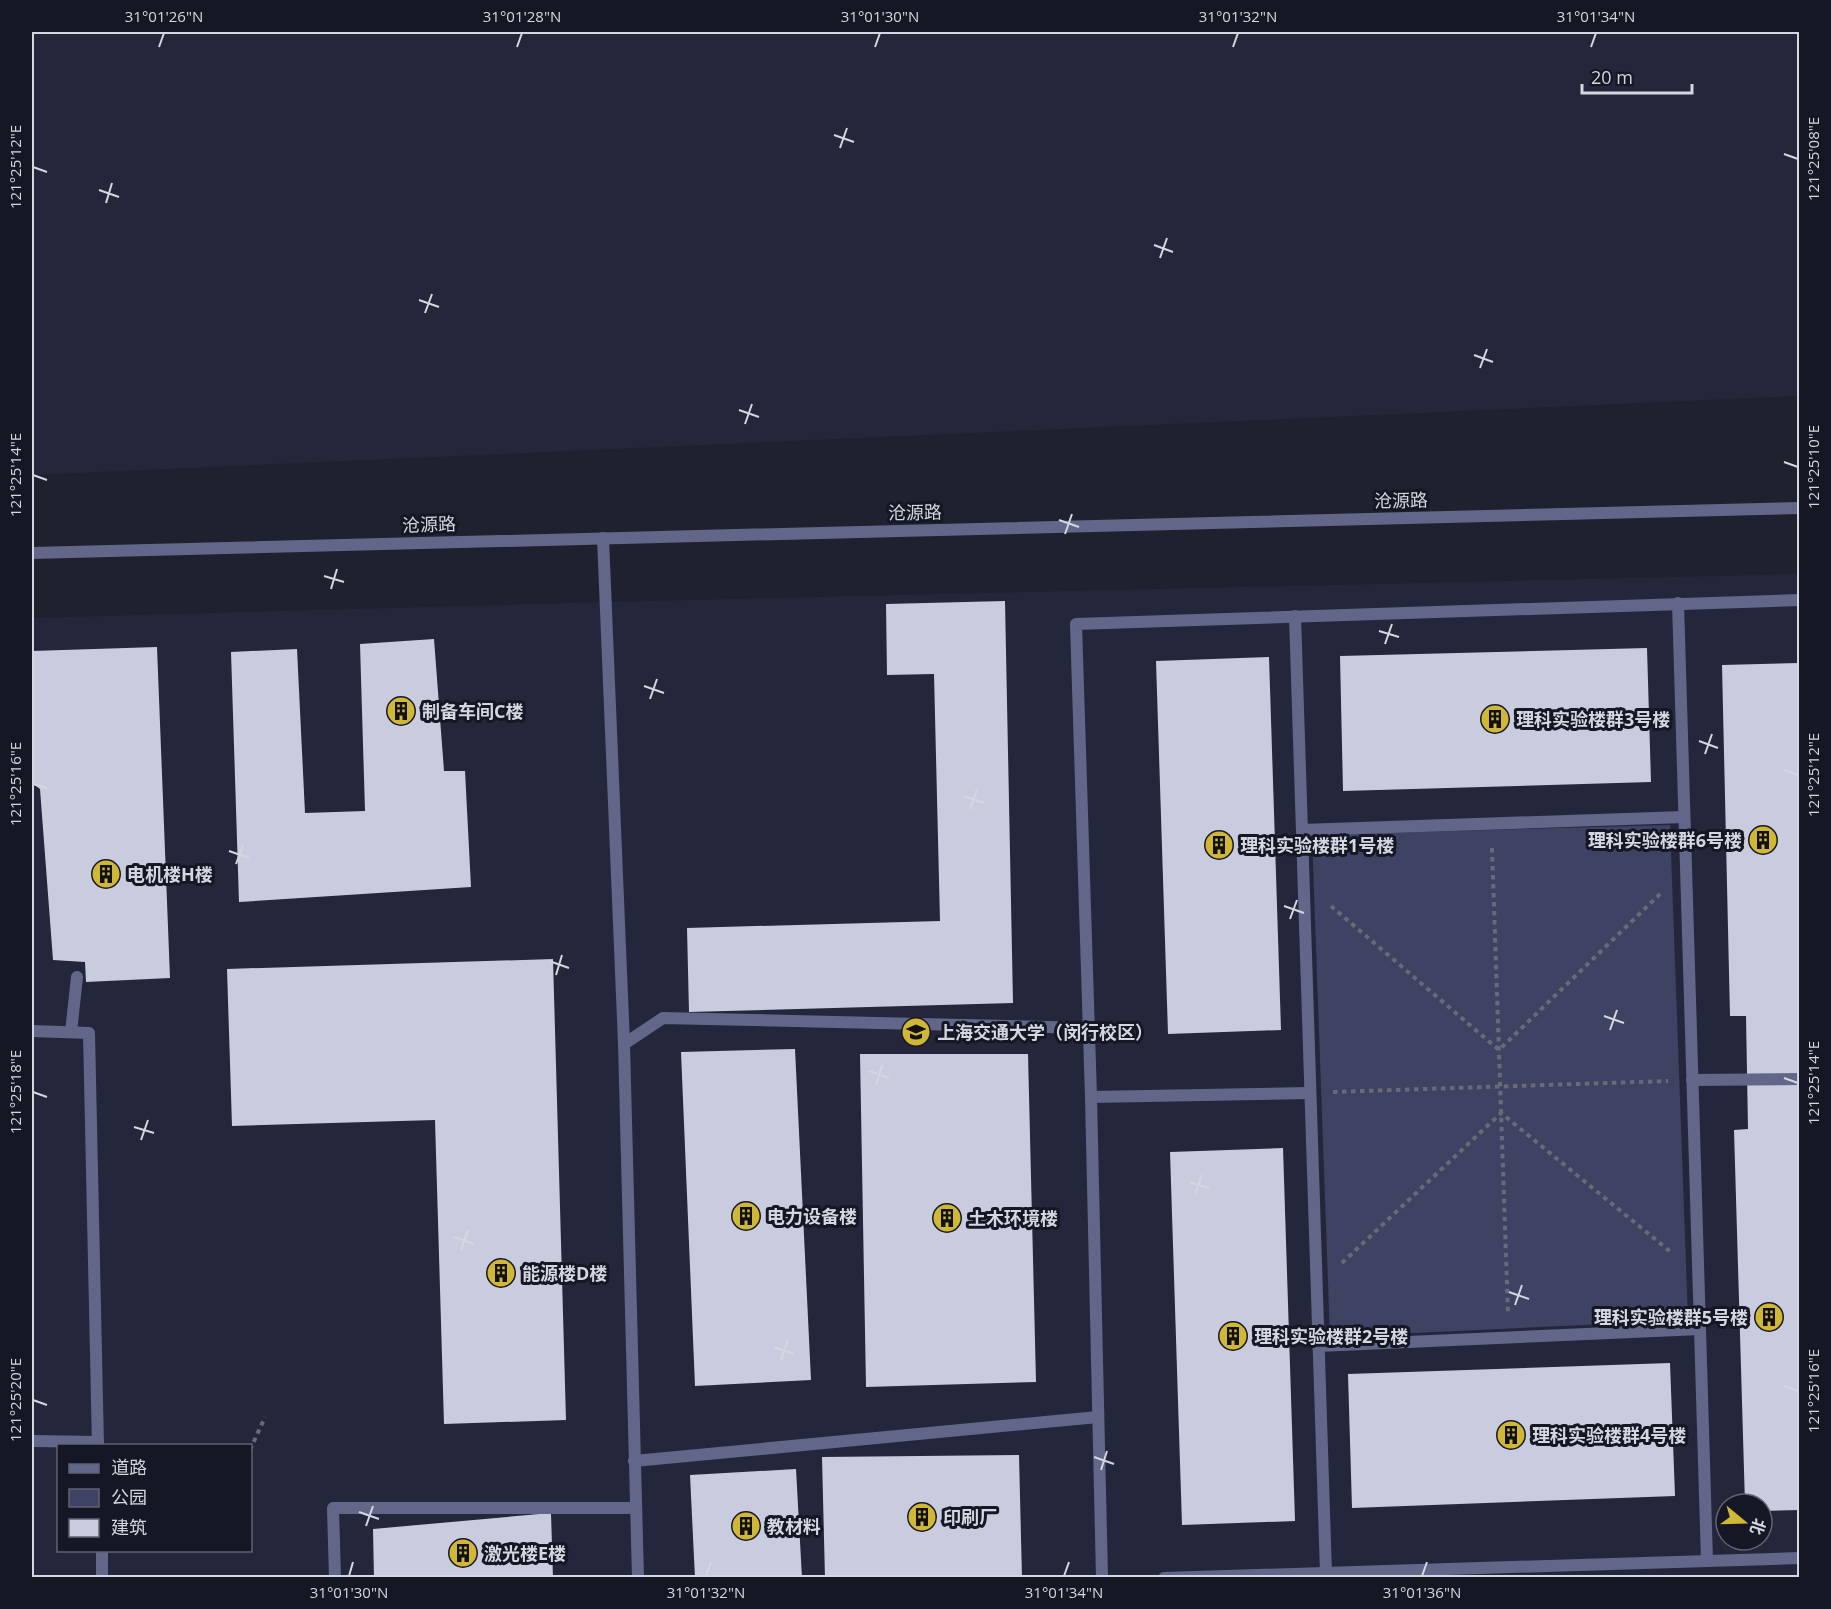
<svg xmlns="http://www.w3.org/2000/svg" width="1831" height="1609" font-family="'Open Sans','Noto Sans SC',sans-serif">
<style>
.built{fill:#24273b;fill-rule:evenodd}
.green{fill:#3f4363}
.building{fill:#c9ccdf}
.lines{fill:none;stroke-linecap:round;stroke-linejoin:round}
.path{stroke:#686a77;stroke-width:4;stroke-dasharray:4.5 4.5;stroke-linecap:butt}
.service{stroke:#626789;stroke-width:12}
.tertiary{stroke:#626789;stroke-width:12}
.ticks{fill:none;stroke:#d4d6e0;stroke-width:2}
.labels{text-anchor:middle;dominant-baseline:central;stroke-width:6;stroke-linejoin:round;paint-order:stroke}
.street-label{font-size:18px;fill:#d4d6e0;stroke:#151725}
.poi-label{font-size:18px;font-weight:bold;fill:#d4d6e0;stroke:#151725;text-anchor:start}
.neatline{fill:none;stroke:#d4d6e0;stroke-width:2}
.ticks-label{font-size:15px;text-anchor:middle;fill:#d4d6e0}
</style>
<rect width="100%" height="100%" fill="#1f212f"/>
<g class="built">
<polygon points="32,32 1799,32 1799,396 32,475"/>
<path d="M1799 574V1577H32V618L605 602ZM58 1446H250V1550H58ZM1726 1504H1762V1540H1726Z"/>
</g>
<polygon class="green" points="1670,825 1688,1320 1330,1337 1312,835"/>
<g class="building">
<polygon points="1005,601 1013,1003 689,1012 687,928 940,921 934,674 887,675 886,604"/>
<polygon points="434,639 444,771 465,771 471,887 239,902 231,652 297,649 305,813 365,811 360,644"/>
<polygon points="157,647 170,978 86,982 85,962 53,960 40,789 32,783 32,651"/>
<polygon points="1647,648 1651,782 1343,791 1340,656"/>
<polygon points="1269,657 1281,1030 1168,1034 1156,661"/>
<polygon points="1800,663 1800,1510 1762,1511 1762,1504 1745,1504 1734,1130 1748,1129 1746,1016 1730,1016 1722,665"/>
<polygon points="553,959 566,1420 444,1424 435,1120 232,1126 227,969"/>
<polygon points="795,1049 811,1380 695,1386 681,1052"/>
<polygon points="860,1054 1028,1054 1036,1382 866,1387"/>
<polygon points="1283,1148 1295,1521 1182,1525 1170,1152"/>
<polygon points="1670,1363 1675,1496 1352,1508 1348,1374"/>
<polygon points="1019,1455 1022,1578 825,1578 822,1457"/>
<polygon points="796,1469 802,1578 695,1578 690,1475"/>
<polygon points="551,1513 553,1578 374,1578 373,1529"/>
</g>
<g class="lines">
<g class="path">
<polyline points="1492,848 1508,1315"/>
<polyline points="1331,906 1499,1050 1662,892"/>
<polyline points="1333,1092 1668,1081"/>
<polyline points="1342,1263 1501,1113 1672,1253"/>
<polyline points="250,1450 265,1417"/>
</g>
<g class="service">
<polyline points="603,538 624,1044 638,1578"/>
<polyline points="1678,603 1707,1561"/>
<polyline points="1295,616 1326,1573"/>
<polyline points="1302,830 1684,817"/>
<polyline points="32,1031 89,1033 98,1446"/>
<polyline points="71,1032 77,977"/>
<polyline points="624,1044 663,1018 1089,1028"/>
<polyline points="1692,1080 1800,1079"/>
<polyline points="1091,1097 1310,1093"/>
<polyline points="1318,1346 1700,1329"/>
<polyline points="32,1441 98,1442"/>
<polyline points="634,1461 1098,1417"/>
<polyline points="102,1550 102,1578"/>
<polyline points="335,1578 333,1508 635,1508"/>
<polyline points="1102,1578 1091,1097 1076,624 1800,600"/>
<polyline points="1164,1578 1800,1558"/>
</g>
<polyline class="tertiary" points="32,553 1800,508"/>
</g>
<path class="ticks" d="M159 47 164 33M517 47 522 33M875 47 880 33M1233 47 1238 33M1591 47 1596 33M834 135 854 142M840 148 847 128M1784 154 1798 159M33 167 47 172M99 190 119 197M106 203 112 183M1154 245 1173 252M1160 258 1167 238M419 300 439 307M425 313 432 294M1474 355 1493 362M1480 368 1487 349M739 410 759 417M745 424 752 404M1784 462 1798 467M33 475 47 480M1059 520 1079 527M1065 534 1072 514M324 576 344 582M331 589 337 569M1379 631 1399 637M1385 644 1392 624M644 686 664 693M650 699 657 679M1699 741 1718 748M1705 754 1712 734M1784 770 1798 775M33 784 47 788M964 796 984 803M970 809 977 789M229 851 249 858M236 864 243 845M1284 906 1304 913M1290 919 1297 900M549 961 569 968M556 975 562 955M1604 1016 1624 1023M1610 1030 1617 1010M869 1071 889 1078M1784 1078 1798 1083M876 1085 882 1065M33 1092 47 1097M134 1127 154 1133M141 1140 148 1120M1189 1182 1209 1188M1195 1195 1202 1175M454 1237 474 1244M461 1250 468 1230M1509 1292 1529 1299M1515 1305 1522 1285M774 1347 794 1354M781 1360 788 1340M1784 1386 1798 1391M33 1400 47 1405M1094 1457 1114 1464M1101 1470 1107 1451M359 1512 379 1519M366 1526 373 1506M349 1576 353 1562M706 1576 711 1562M1064 1576 1069 1562M1422 1576 1427 1562"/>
<defs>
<g id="building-disc" transform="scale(1.5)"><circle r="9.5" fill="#d0b736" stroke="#151725"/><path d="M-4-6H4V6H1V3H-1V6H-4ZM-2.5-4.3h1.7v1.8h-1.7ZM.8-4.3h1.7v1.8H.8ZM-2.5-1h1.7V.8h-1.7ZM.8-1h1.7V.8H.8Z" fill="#111"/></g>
<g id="university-disc" transform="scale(1.5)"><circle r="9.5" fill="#d0b736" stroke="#151725"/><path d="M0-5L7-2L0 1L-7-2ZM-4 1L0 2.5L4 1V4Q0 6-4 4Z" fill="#111"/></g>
</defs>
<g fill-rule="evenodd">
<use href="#building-disc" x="401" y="711"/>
<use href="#building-disc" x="1495" y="719"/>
<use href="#building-disc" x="1763" y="840"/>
<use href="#building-disc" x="1219" y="845"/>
<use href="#building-disc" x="106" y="874"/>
<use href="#university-disc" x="916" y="1032"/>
<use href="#building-disc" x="746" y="1216"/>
<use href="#building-disc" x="947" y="1218"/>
<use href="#building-disc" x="501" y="1273"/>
<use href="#building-disc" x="1769" y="1317"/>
<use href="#building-disc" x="1233" y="1336"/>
<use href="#building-disc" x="1511" y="1435"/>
<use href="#building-disc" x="922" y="1517"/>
<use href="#building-disc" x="746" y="1526"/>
<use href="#building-disc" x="463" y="1553"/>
</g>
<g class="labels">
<g class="street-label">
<text transform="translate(1401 500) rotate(-1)">沧源路</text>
<text transform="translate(915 512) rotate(-1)">沧源路</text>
<text transform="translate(429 524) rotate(-2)">沧源路</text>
</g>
<g class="poi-label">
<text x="422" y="711">制备车间C楼</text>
<text x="1516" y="719">理科实验楼群3号楼</text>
<text x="1742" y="840" text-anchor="end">理科实验楼群6号楼</text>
<text x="1240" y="845">理科实验楼群1号楼</text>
<text x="127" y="874">电机楼H楼</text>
<text x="937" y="1032">上海交通大学（闵行校区）</text>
<text x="767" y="1216">电力设备楼</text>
<text x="968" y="1218">土木环境楼</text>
<text x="522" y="1273">能源楼D楼</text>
<text x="1748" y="1317" text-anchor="end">理科实验楼群5号楼</text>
<text x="1254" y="1336">理科实验楼群2号楼</text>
<text x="1532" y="1435">理科实验楼群4号楼</text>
<text x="943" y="1517">印刷厂</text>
<text x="767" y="1526">教材料</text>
<text x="484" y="1553">激光楼E楼</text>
</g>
</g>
<rect width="1831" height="1609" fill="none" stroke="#151725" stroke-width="66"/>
<rect x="57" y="1444" width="195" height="108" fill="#151725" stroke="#616370" stroke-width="1.5"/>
<rect x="69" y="1464" width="30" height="9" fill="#626789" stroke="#616370" stroke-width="1.5"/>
<text x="111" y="1474" font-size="18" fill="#d4d6e0">道路</text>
<rect x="69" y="1489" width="30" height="18" fill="#3f4363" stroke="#616370" stroke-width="1.5"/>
<text x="111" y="1504" font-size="18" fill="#d4d6e0">公园</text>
<rect x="69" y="1519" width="30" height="18" fill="#c9ccdf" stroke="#616370" stroke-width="1.5"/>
<text x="111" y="1534" font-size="18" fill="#d4d6e0">建筑</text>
<g transform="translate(1744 1522) rotate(109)"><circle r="28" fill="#151725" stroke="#616370" stroke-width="1.5"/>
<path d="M0-4.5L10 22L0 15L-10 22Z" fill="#d0b736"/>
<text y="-9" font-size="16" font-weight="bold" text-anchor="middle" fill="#d4d6e0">北</text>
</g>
<path d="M1582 84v9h110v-9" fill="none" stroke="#d4d6e0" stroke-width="3"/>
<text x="1591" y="84" font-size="18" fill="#d4d6e0" stroke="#151725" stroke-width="4.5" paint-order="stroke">20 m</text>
<rect x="33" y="33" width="1765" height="1543" class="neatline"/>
<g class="ticks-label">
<text x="164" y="22">31°01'26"N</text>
<text x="522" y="22">31°01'28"N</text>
<text x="880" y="22">31°01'30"N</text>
<text x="1238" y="22">31°01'32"N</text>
<text x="1596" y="22">31°01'34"N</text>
<text transform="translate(1814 159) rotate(-90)" y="5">121°25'08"E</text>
<text transform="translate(16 167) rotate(-90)" y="5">121°25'12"E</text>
<text transform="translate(1814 467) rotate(-90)" y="5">121°25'10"E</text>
<text transform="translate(16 475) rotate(-90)" y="5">121°25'14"E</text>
<text transform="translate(1814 775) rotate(-90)" y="5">121°25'12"E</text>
<text transform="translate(16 784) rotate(-90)" y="5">121°25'16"E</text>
<text transform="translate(1814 1083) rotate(-90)" y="5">121°25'14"E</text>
<text transform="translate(16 1092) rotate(-90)" y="5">121°25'18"E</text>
<text transform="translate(1814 1391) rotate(-90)" y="5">121°25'16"E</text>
<text transform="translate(16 1400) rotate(-90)" y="5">121°25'20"E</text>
<text x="349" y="1598">31°01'30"N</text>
<text x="706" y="1598">31°01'32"N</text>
<text x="1064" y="1598">31°01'34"N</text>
<text x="1422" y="1598">31°01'36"N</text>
</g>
</svg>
